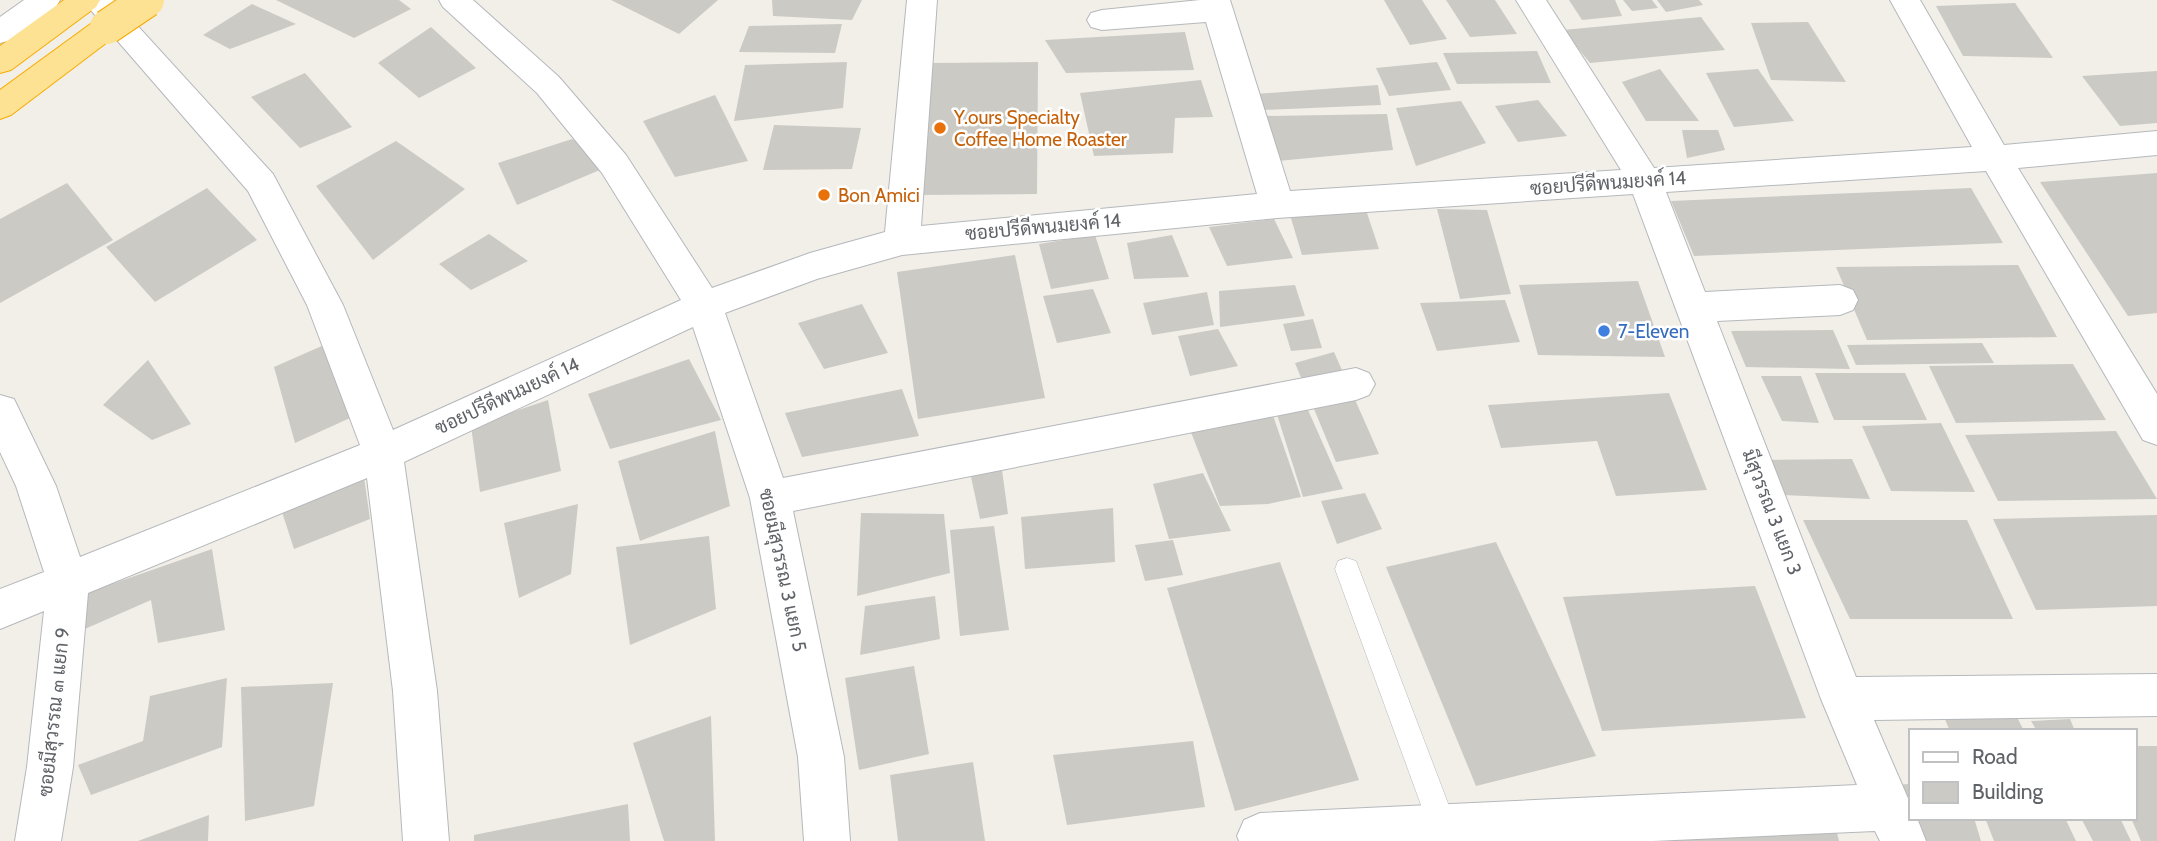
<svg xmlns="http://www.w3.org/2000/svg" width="2157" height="841" font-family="Cabin,Sarabun,sans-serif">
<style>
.building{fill:#cccac5}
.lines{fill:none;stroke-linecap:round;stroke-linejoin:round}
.lane-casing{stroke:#b5b8bc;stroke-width:1}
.street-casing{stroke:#b5b8bc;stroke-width:2}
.highway-casing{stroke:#f9ab00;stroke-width:2}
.lane{fill:#fff;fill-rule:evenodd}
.street{fill:#fff;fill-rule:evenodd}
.highway{fill:#fde293;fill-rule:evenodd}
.highway-bridge-casing{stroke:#f9ab00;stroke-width:36;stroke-linecap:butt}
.highway-bridge{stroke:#fde293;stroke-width:34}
.food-dot{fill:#e8710a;stroke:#fff;stroke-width:2.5}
.shop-dot{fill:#3f7fe0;stroke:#fff;stroke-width:2.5}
.labels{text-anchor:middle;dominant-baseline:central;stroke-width:5;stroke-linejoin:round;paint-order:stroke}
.food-label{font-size:19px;fill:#c56008;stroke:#fff;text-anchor:start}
.street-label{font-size:19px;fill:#5f6368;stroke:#fff}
.shop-label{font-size:19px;fill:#366cbe;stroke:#fff;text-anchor:start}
</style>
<rect width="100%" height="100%" fill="#f1efe8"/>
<g class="building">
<polygon points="276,0 399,0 411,9 354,38"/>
<polygon points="611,0 718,0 679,34"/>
<polygon points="772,0 862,0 852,20 773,16"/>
<polygon points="1384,0 1422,0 1447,39 1410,45"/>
<polygon points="1446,0 1495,0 1517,34 1470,37"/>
<polygon points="1569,0 1615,0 1622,16 1582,20"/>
<polygon points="1623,0 1652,0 1658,8 1632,11"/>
<polygon points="1657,0 1699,0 1703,5 1666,12"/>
<polygon points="2015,3 2053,58 1963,56 1936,6"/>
<polygon points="252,4 296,24 230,49 203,35"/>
<polygon points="1701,17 1725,50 1590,63 1563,30"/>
<polygon points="1808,22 1846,82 1771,80 1751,23"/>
<polygon points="842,24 835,53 739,52 749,26"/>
<polygon points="431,27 476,68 419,98 378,63"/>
<polygon points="1185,32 1194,70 1066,73 1045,40"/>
<polygon points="1537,51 1551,83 1457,84 1443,53"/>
<polygon points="847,62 843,108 734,121 745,65"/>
<polygon points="1038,62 1037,194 921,195 930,63"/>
<polygon points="1437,62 1451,90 1389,96 1376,68"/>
<polygon points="1660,69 1699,121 1646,121 1622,82"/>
<polygon points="1758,69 1794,121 1734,127 1706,73"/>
<polygon points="2157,71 2157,123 2120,126 2082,76"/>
<polygon points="305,73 352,127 300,148 251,97"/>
<polygon points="1201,80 1213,117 1175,118 1173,153 1094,156 1080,93"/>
<polygon points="1378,85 1381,105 1263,110 1255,94"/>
<polygon points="715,95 748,161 675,177 643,121"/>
<polygon points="1538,100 1567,136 1518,142 1495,106"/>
<polygon points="1461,101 1486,143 1416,166 1396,108"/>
<polygon points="1387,114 1393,150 1278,161 1264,116"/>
<polygon points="774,125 861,128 852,169 763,170"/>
<polygon points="1682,130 1718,130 1725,150 1687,158"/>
<polygon points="572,139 614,164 517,205 498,163"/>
<polygon points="396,141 465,189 373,260 316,186"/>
<polygon points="2157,173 2157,313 2128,316 2040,182"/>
<polygon points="67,183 113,240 0,303 0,219"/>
<polygon points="207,188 257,240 155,302 106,247"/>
<polygon points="1971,188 2003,243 1694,256 1671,201"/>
<polygon points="1365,207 1379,249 1302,255 1290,215"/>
<polygon points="1437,209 1487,210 1511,294 1460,299"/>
<polygon points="1274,219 1293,258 1227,266 1209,227"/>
<polygon points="489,234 528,261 471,290 439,264"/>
<polygon points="1095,235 1109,279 1051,289 1039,244"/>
<polygon points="1172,235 1189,277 1134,279 1127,243"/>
<polygon points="1015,255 1045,398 918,419 897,272"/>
<polygon points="2018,265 2057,337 1867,340 1836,267"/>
<polygon points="1638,281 1665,357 1538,355 1519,285"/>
<polygon points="1295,285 1305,316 1220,327 1219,291"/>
<polygon points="1093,289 1111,333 1057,343 1043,296"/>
<polygon points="1207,292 1214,325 1152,335 1143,303"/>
<polygon points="1505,300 1520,342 1437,351 1420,303"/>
<polygon points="862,304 888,353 824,369 798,323"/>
<polygon points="1313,319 1322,348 1291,351 1283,324"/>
<polygon points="1218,329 1238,366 1190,376 1178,336"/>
<polygon points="1833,330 1850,369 1746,367 1731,331"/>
<polygon points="1982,343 1994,363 1856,365 1847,345"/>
<polygon points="324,345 350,418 295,443 274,367"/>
<polygon points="1334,352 1379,454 1336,462 1295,363"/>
<polygon points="689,359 721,420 610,449 588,394"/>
<polygon points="148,360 191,424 152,440 103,405"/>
<polygon points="2073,364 2106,420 1956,423 1929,366"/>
<polygon points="1815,373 1905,373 1927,420 1834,420"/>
<polygon points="1761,376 1801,376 1819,423 1782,421"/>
<polygon points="902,389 919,436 802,457 785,413"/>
<polygon points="1669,393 1707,490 1616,496 1597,441 1501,448 1488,405"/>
<polygon points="548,400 561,471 480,492 471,426"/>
<polygon points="1268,401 1301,497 1268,504 1220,506 1185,417"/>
<polygon points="1304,401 1343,489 1303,497 1274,405"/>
<polygon points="1941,423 1975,492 1891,491 1862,426"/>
<polygon points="715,431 730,506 640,541 618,461"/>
<polygon points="2116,431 2157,499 1998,501 1965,435"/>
<polygon points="1852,459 1870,499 1783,495 1766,460"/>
<polygon points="1002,470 1008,514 980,519 970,472"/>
<polygon points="1203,473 1231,531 1169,539 1153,484"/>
<polygon points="364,477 370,519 294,549 282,512"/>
<polygon points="1365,493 1382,529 1337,544 1321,501"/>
<polygon points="578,504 571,574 519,598 504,523"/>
<polygon points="1113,508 1115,562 1025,569 1021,517"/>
<polygon points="861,513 944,514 950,573 857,596"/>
<polygon points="2157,515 2157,606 2036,610 1993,519"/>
<polygon points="1803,520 1967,520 2013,619 1850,619"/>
<polygon points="994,526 1009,630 960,636 950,530"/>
<polygon points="709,536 716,609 630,645 616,547"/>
<polygon points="1173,540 1183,575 1145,581 1135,545"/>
<polygon points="1496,542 1596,756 1476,786 1386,567"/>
<polygon points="212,549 225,630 158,643 151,600 62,639 89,592"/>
<polygon points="1280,562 1359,780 1235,811 1167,588"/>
<polygon points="1755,586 1806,718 1602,731 1563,597"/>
<polygon points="935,596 940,639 860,655 865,606"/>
<polygon points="914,666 929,754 859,770 845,678"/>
<polygon points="227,678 222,747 91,795 78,765 143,741 150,696"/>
<polygon points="333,683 314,806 245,821 241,687"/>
<polygon points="2014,711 2024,731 1950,731 1943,715"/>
<polygon points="711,716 715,841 664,841 633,743"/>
<polygon points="2070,719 2075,731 2037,731 2031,721"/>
<polygon points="1193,741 1205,807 1067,825 1053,755"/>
<polygon points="2134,746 2157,746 2157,841 2141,841 2131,818 2134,818"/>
<polygon points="973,762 985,841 898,841 890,775"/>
<polygon points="1910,784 1910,818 1974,818 1981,841 1915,841 1893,785"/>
<polygon points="628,804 630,841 474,841 474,835"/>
<polygon points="209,815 208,841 138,841"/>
<polygon points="1985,818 2065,818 2076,841 1994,841"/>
<polygon points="2081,818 2120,818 2131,841 2093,841"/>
<polygon points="1837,833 1839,841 1652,841"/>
</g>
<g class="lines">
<g class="lane-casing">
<polygon id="lane" points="1347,558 1356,561 1359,569 1457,827 1453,837 1443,841 1433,837 1429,827 1335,569 1338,561"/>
</g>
<g class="street-casing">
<g id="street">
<polygon points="24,0 60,0 56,7 11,40 0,43 0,17"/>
<polygon points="82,0 114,0 273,174 343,305 393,430 681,300 602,173 537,93 443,7 439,0 473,0 559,77 626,155 712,288 810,253 885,232 907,0 937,0 921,226 1257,194 1206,22 1102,30 1091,27 1087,20 1091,13 1102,10 1200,0 1230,0 1290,191 1621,170 1516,0 1546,0 1654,168 1972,147 1890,0 1920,0 2004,145 2157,131 2157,155 2018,168 2157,394 2157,445 2143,440 1986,171 1666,192 1705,292 1840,285 1853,290 1858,300 1853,310 1840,315 1717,321 1856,677 2157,674 2157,716 1874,720 1910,803 1910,818 1917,818 1926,841 1880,841 1875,831 1653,841 1239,841 1237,836 1244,820 1260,813 1857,785 1821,699 1633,194 1277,218 902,255 817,279 725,313 783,478 1356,368 1369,373 1375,384 1369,395 1356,400 793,511 844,757 850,841 804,841 798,757 750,498 693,327 404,462 437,691 449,841 403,841 393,691 367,478 88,593 73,767 61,841 15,841 27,767 44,611 0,629 0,589 44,572 16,486 0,452 0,395 14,399 56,486 80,557 360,445 307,305 248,191"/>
</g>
</g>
<g class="highway-casing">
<g id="highway">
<polygon points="64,0 100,0 96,7 11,70 0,73 0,46"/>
<polygon points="107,16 118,20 122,27 118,34 11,115 0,119 0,90 96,20"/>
</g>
</g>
<use href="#lane" class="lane"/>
<use href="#street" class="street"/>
<use href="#highway" class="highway"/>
<g class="highway-bridge-casing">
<polyline id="highway-bridge" points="107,27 147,0"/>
</g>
<use href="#highway-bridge" class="highway-bridge"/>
</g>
<g class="food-dot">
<circle cx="940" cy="128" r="7"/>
<circle cx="824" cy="195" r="7"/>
</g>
<circle class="shop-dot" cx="1604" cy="331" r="7"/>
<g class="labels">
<g class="food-label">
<text x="954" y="117">Y.ours Specialty<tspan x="954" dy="22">Coffee Home Roaster</tspan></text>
<text x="838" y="195">Bon Amici</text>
</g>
<g class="street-label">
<text transform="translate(1608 183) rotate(-4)">ซอยปรีดีพนมยงค์ 14</text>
<text transform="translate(1043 227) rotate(-5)">ซอยปรีดีพนมยงค์ 14</text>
<text transform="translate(507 396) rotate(-25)">ซอยปรีดีพนมยงค์ 14</text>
<text transform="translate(1772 512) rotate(69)">มีสุวรรณ 3 แยก 3</text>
<text transform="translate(783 570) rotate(78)">ซอยมีสุวรรณ 3 แยก 5</text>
<text transform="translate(54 712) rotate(-84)">ซอยมีสุวรรณ ๓ แยก 9</text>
</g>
<g class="shop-label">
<text x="1618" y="331">7-Eleven</text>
</g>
</g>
<rect x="1909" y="729" width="228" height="91" fill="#ffffff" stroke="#bfc1c3" stroke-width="2"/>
<rect x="1923" y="752" width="35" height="10" fill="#ffffff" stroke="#bfc1c3" stroke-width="2"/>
<text x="1972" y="764" font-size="21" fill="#5f6368">Road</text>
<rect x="1923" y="782" width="35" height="21" fill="#cccac5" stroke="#bfc1c3" stroke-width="2"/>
<text x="1972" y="799" font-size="21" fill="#5f6368">Building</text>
</svg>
